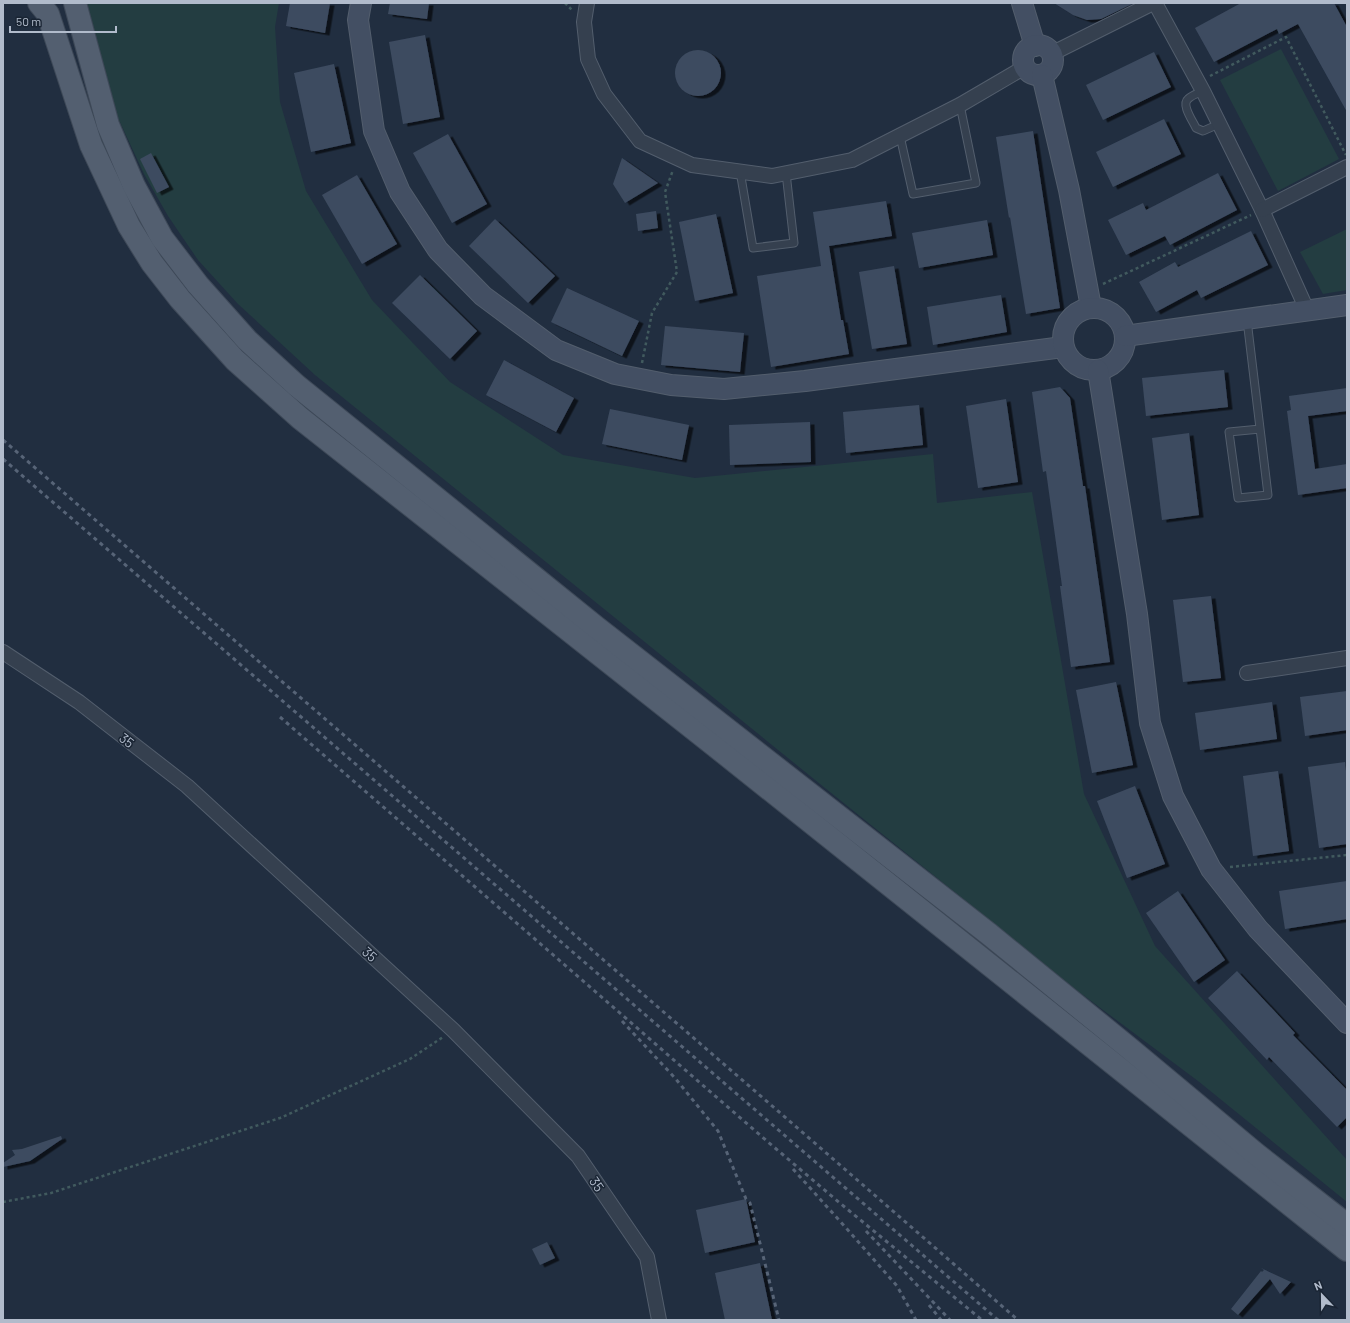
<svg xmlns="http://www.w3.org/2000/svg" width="1350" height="1323" font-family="Barlow,sans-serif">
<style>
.green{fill:#233d41}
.building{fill:#3d4b60;filter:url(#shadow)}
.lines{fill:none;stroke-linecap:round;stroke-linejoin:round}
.lane-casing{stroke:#535e6d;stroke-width:9}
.street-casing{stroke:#535e6d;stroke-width:16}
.secondary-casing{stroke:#535e6d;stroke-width:22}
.primary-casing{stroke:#3e4958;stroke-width:24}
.path{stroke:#415a5e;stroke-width:2.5;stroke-dasharray:3 3;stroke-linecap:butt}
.lane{stroke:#35404f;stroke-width:7}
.street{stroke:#35404f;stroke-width:14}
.secondary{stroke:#434f63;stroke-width:20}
.primary{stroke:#535f70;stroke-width:22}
.rail{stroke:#576477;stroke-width:3;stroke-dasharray:4 4;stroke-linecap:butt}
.labels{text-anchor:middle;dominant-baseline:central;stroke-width:3;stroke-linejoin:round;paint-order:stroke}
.street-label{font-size:14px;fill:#b1bbcb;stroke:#1a2534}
</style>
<defs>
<filter id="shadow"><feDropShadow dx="4.5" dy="2.5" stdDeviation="0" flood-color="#0009"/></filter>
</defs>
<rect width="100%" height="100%" fill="#212e40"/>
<g class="green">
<polygon points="87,3 279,3 275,27 280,102 306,191 372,300 450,382 563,455 695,478 933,454 937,503 1032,492 1084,794 1155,946 1347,1160 1347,1202 1198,1081 1079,992 825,788 315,375 238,304 198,260 168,216 144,174 118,118"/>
<polygon points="1281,49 1339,159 1278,191 1220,80"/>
<polygon points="1347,229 1347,290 1323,294 1300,252"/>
</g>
<g class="building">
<polygon points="290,3 330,3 325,33 286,26"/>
<polygon points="390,3 429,3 427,19 388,14"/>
<polygon points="1054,3 1134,3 1101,19 1087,20 1073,15"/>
<polygon points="1241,3 1334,3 1347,27 1347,112 1298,24 1279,34 1277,29 1214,62 1195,28"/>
<polygon points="425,35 440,117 403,124 389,42"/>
<circle cx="698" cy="73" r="23"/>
<polygon points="1154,52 1171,87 1103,120 1086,85"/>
<polygon points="334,64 351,143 311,152 294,73"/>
<polygon points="1164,119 1181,154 1113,187 1096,152"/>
<polygon points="1033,131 1060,308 1026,314 1010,217 1009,218 996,137"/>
<polygon points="448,134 487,204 452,223 413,153"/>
<polygon points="151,153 169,187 157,193 140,159"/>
<polygon points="622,158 658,183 625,203 613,184"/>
<polygon points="1218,173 1237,210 1170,245 1165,236 1126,255 1108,220 1143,203 1146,210"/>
<polygon points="357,175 397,244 362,264 322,195"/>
<polygon points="886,201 892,236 829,246 841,320 843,320 849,354 771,367 757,276 821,266 813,212"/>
<polygon points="656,211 658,228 638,231 636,214"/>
<polygon points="716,214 733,293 695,301 679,222"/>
<polygon points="495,219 555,276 528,303 469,246"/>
<polygon points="987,220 993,255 919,268 912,233"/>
<polygon points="1251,231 1268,265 1201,298 1197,290 1156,312 1139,282 1175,262 1178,267"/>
<polygon points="894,266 907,344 872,349 859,272"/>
<polygon points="420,275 477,331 450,359 392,303"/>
<polygon points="567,288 639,321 622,356 551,322"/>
<polygon points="1001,295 1007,332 933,345 927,307"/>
<polygon points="665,326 744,333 740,372 661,365"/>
<polygon points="504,360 574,398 556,432 486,395"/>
<polygon points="1224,370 1228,407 1146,416 1142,378"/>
<polygon points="1060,387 1070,398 1083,486 1085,486 1110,662 1071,667 1060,586 1062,586 1046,471 1043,472 1032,392"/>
<polygon points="1347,388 1347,411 1308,416 1315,469 1347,464 1347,488 1298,495 1287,411 1291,410 1289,396"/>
<polygon points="1006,399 1018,482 978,488 966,406"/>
<polygon points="919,405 923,445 846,453 843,412"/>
<polygon points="610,409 689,425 682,460 602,444"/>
<polygon points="810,422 811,462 730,465 729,425"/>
<polygon points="1189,433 1199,515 1162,520 1152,438"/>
<polygon points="1211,596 1221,678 1183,682 1173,600"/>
<polygon points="1116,682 1133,765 1092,773 1076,690"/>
<polygon points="1347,691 1347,730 1305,736 1300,697"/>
<polygon points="1272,702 1277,739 1200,750 1195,713"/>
<polygon points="1345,762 1347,780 1347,844 1319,848 1308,767"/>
<polygon points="1278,771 1289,851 1253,856 1243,776"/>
<polygon points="1135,786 1165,864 1127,878 1097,801"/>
<polygon points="1347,881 1347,919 1285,929 1279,891"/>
<polygon points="1178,891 1225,960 1194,982 1146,913"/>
<polygon points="1237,971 1295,1033 1293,1035 1347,1090 1347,1117 1337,1127 1269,1057 1267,1060 1208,998"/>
<polygon points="61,1136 62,1139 30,1161 3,1167 3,1163 15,1155 12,1150 22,1149"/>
<polygon points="746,1199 755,1242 705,1253 696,1210"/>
<polygon points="547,1242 555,1258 540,1265 532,1249"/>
<polygon points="760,1263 772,1320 725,1320 715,1273"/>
<polygon points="1261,1268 1291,1282 1280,1294 1270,1279 1238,1315 1231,1309 1261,1271 1262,1272 1264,1270"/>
</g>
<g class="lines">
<g class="lane-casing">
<g id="lane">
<path d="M1203 91C1199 93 1192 95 1188 99 1181 105 1193 121 1196 128L1203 131 1219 124"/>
<polyline points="900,136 913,194 976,183 960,105"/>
<polyline points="740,171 753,248 794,243 786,173"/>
<polyline points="1247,320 1268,495 1238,498 1229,432 1260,429"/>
</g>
</g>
<g class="street-casing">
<g id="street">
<polyline points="587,3 584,22 588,59 604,94 640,141 692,165 772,176 852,160 960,105 1025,67"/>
<polyline points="1155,3 1203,91 1262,210 1307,310"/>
<polyline points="1051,54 1153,3"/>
<polyline points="1262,210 1347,167"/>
<polyline points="3,652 79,702 187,786 453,1030 578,1156 647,1257 659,1320"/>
<polyline points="1247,673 1347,658"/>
</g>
</g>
<g class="secondary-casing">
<g id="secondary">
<polyline points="361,3 358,20 374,131 400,192 438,250 483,296 556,350 615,374 671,385 724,389 805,381 1063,347"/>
<polyline points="1022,3 1035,46"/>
<circle cx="1038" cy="60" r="15"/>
<polyline points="1042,75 1069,190 1091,307"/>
<circle cx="1094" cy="339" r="31"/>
<polyline points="1125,336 1347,305"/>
<polyline points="1098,370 1137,614 1150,723 1173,796 1211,869 1258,929 1347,1023"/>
</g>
</g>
<g class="primary-casing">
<g id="primary">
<polyline points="39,3 48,14 91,145 129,226 152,263 180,299 235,360 300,418 704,737 1347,1250"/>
<polyline points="75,3 108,125 134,186 162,238 198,285 247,340 296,385 596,627 989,934 1129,1048 1256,1154 1347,1225"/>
</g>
</g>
<g class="path">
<polyline points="565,3 572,10"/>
<polyline points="1210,76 1286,37 1346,155"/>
<polyline points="1103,284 1251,215"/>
<polyline points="642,363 652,313 677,272 665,192 673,170"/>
<polyline points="1230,867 1347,855"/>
<polyline points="3,1202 51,1193 280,1118 410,1059 443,1037"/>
</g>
<use href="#lane" class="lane"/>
<use href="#street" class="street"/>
<use href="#secondary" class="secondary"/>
<use href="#primary" class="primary"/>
<g class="rail">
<polyline points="3,440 778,1111 1018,1320"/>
<polyline points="3,459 998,1320"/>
<polyline points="280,717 768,1142 841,1204 982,1320"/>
<polyline points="622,1021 675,1078 718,1131 746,1199 750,1203 779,1320"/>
<polyline points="793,1169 847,1229 897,1286 916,1320"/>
<polyline points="866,1231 950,1320"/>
<polyline points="929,1305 941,1320"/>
</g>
</g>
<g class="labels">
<g class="street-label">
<text transform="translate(127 740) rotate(38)">35</text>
<text transform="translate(370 954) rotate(42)">35</text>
<text transform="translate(597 1184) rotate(56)">35</text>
</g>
</g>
<rect width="1350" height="1323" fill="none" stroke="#b1bbcb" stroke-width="8"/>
<g transform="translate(1322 1295) rotate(338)" stroke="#1a2534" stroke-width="3" paint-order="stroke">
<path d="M0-3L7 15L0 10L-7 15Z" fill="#b1bbcb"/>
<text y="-6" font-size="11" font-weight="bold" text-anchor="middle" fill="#b1bbcb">N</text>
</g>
<path d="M10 26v6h106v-6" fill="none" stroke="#b1bbcb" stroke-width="2"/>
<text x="16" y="26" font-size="12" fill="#b1bbcb" stroke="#1a2534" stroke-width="3" paint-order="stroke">50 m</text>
</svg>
